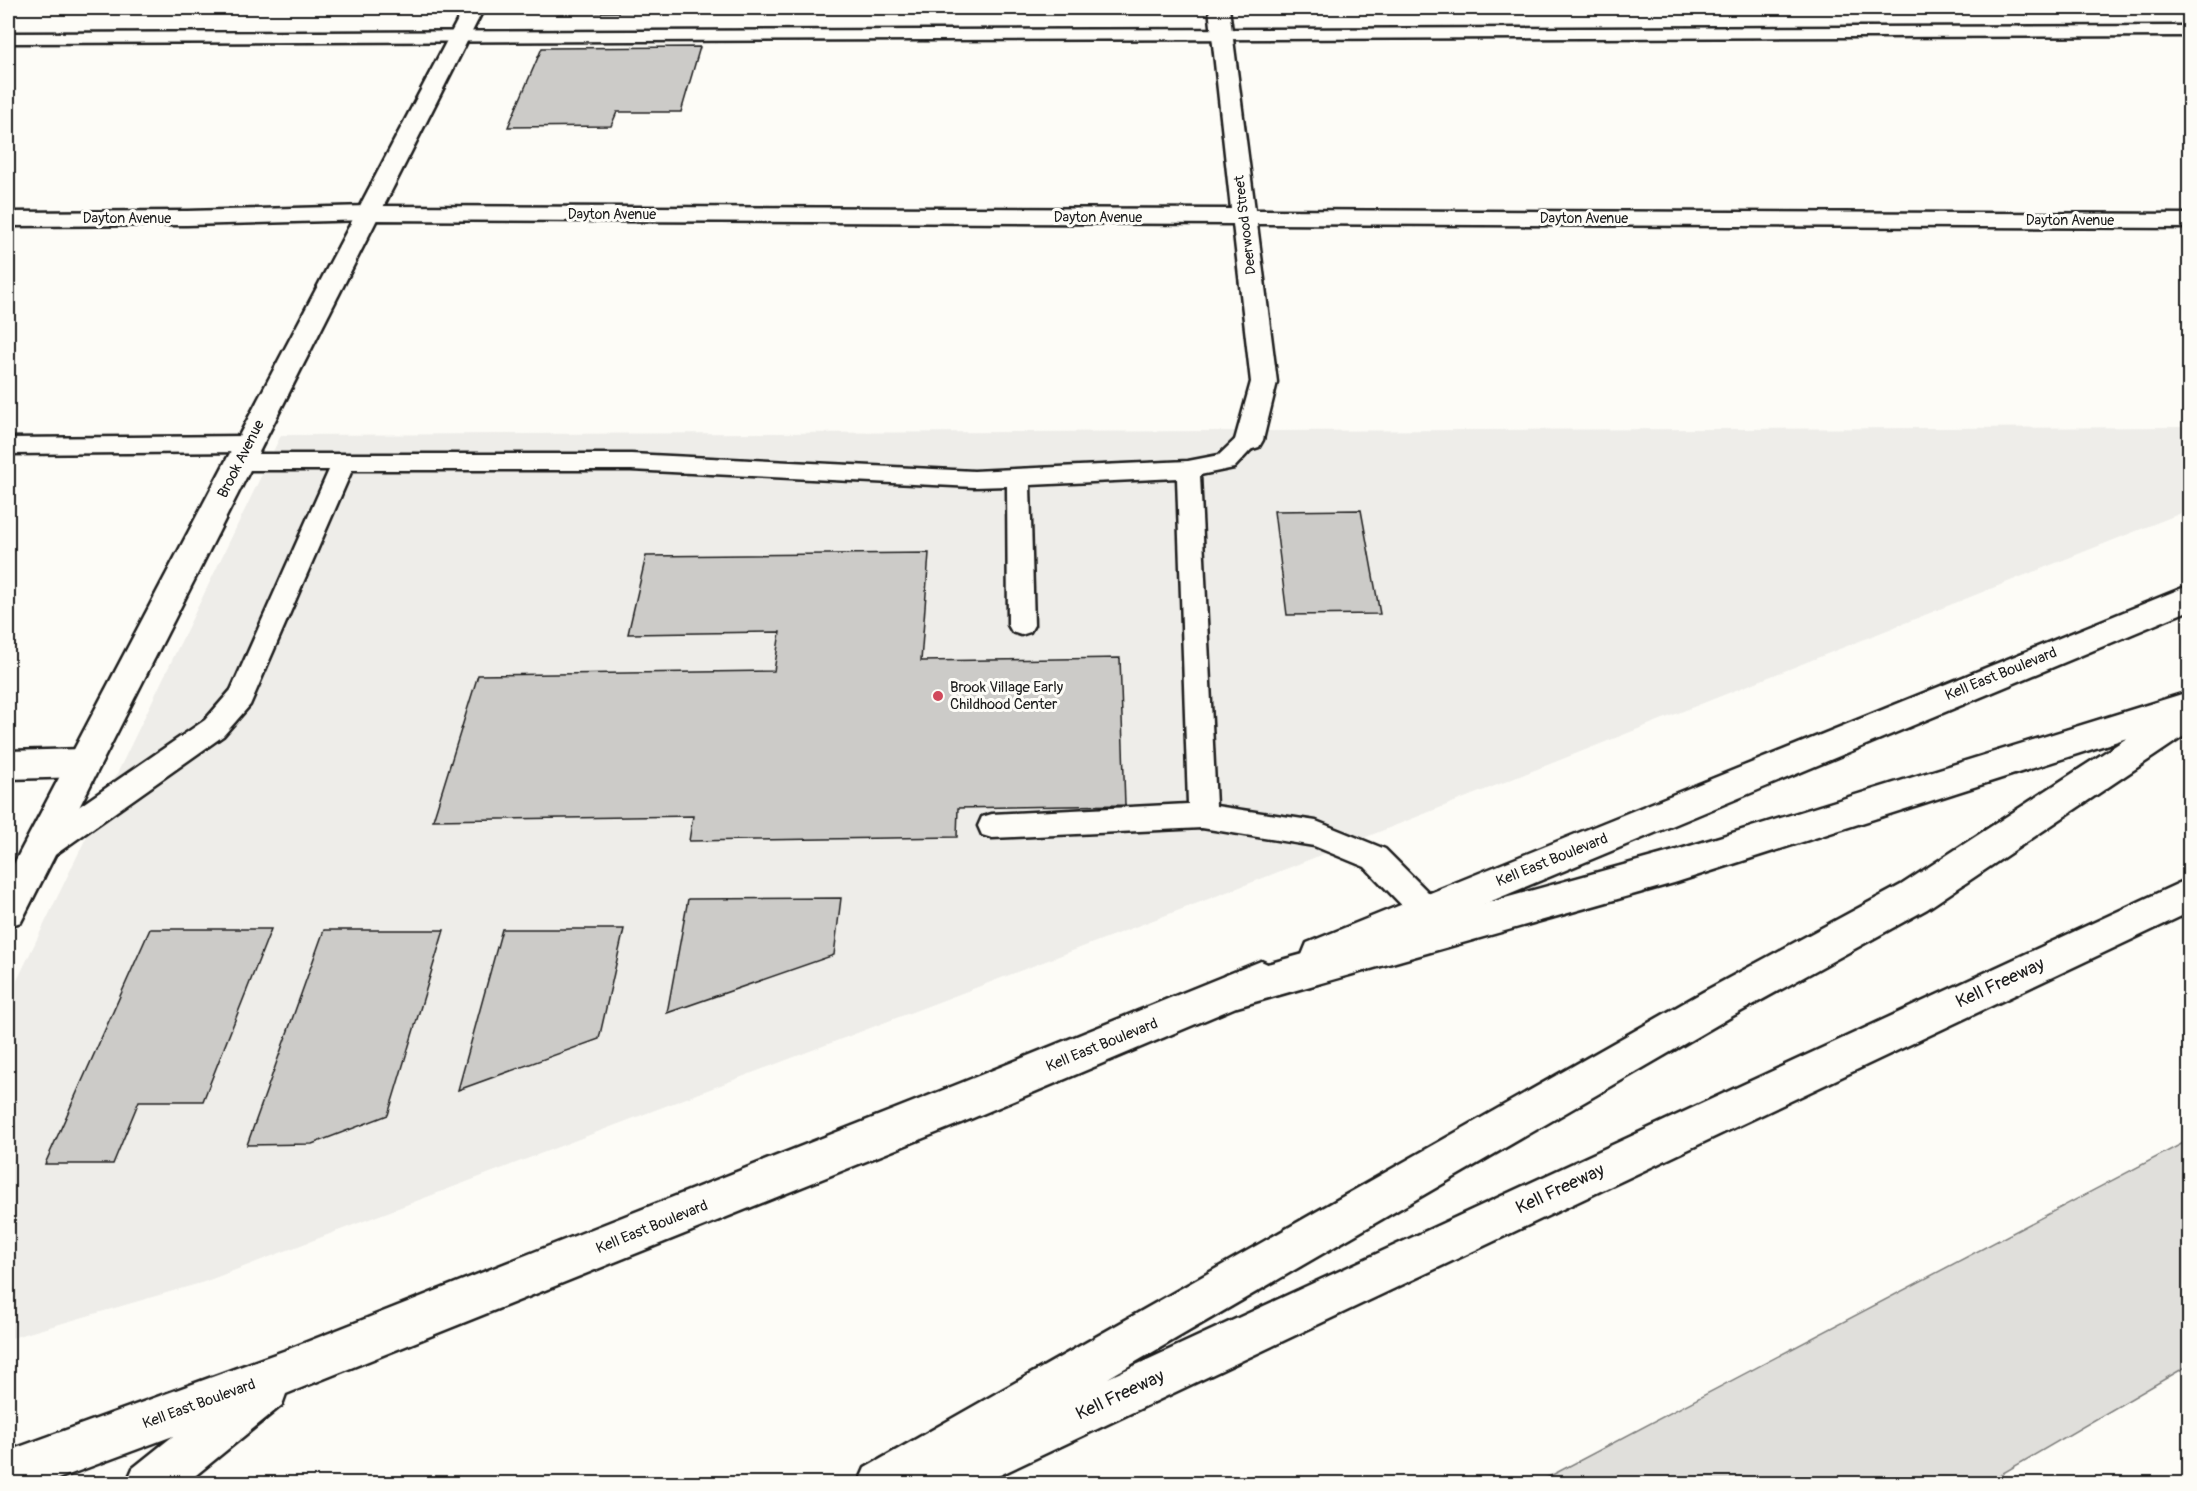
<svg xmlns="http://www.w3.org/2000/svg" width="2197" height="1491" font-family="Pangolin,sans-serif">
<style>
.built{fill:#eeede9}
.green{fill:#e0dfdb;stroke:#7e7e7c;stroke-width:1.5}
.building{fill:#cccbc8;stroke:#1c1c1c;stroke-width:1.5}
.lines{fill:none;stroke-linecap:round;stroke-linejoin:round}
.service-casing{stroke:#1c1c1c;stroke-width:5}
.minor-casing{stroke:#1c1c1c;stroke-width:5}
.tertiary-casing{stroke:#1c1c1c;stroke-width:5}
.secondary-casing{stroke:#1c1c1c;stroke-width:5}
.motorway-casing{stroke:#1c1c1c;stroke-width:5}
.service{fill:#fdfcf7;fill-rule:evenodd}
.minor{fill:#fdfcf7;fill-rule:evenodd}
.tertiary{fill:#fdfcf7;fill-rule:evenodd}
.secondary{fill:#fdfcf7;fill-rule:evenodd}
.motorway{fill:#fdfcf7;fill-rule:evenodd}
.poi-dot{fill:#d1495b;stroke:#fdfcf7;stroke-width:2}
.labels{text-anchor:middle;dominant-baseline:central;stroke-width:6;stroke-linejoin:round;paint-order:stroke}
.far-street-label{font-size:14px;fill:#1c1c1c;stroke:#fdfcf7}
.street-label{font-size:15px;fill:#1c1c1c;stroke:#fdfcf7}
.poi-label{font-size:15px;fill:#1c1c1c;stroke:#fdfcf7;text-anchor:start}
.near-street-label{font-size:18px;fill:#1c1c1c;stroke:#fdfcf7}
</style>
<rect width="100%" height="100%" fill="#fdfcf7"/>
<filter id="ink" filterUnits="userSpaceOnUse"><feTurbulence type="fractalNoise" baseFrequency=".0167" numOctaves="2"/><feDisplacementMap in="SourceGraphic" scale="12" xChannelSelector="R" yChannelSelector="G"/><feConvolveMatrix kernelMatrix="1 2 1 2 8 2 1 2 1" color-interpolation-filters="sRGB"/></filter>
<g filter="url(#ink)">
<polygon class="built" points="2189,427 2189,510 1253,882 204,1282 8,1339 8,999 281,435"/>
<polygon class="green" points="2189,1140 2189,1365 1986,1483 1537,1483"/>
<g class="building">
<polygon points="561,8 640,8 639,12 559,13"/>
<polygon points="700,47 681,112 617,112 611,126 508,127 542,48"/>
<polygon points="1361,510 1380,614 1287,615 1274,511"/>
<polygon points="929,553 921,661 1120,658 1125,805 958,808 957,837 689,841 693,816 433,820 478,675 774,671 780,632 628,634 646,556"/>
<polygon points="841,898 834,955 667,1013 688,899"/>
<polygon points="150,929 271,929 203,1101 139,1101 113,1164 45,1164"/>
<polygon points="502,929 624,929 599,1039 458,1090"/>
<polygon points="324,930 444,930 388,1115 312,1144 247,1145"/>
</g>
<g class="lines">
<g class="service-casing">
<g id="service">
<polygon points="2190,26 2190,36 8,43 8,33"/>
<polygon points="1249,432 1257,434 1260,440 1234,468 1200,475 1216,806 1316,821 1385,849 1437,901 1442,911 1437,921 1427,925 1417,921 1365,867 1314,846 1202,828 992,838 982,835 978,826 982,817 992,814 1188,804 1177,478 1030,485 1034,625 1030,632 1021,635 1012,632 1008,625 1007,486 974,487 631,470 352,470 250,705 223,736 49,859 39,863 29,859 25,850 29,841 205,720 231,690 329,470 239,470 231,468 227,462 231,456 239,454 631,454 974,471 1188,461 1219,455 1241,434"/>
<polygon points="248,436 256,438 259,444 256,450 248,452 8,454 8,438"/>
</g>
</g>
<g class="minor-casing">
<g id="minor">
<polygon points="1209,8 1229,8 1255,210 2190,214 2190,228 1257,224 1277,382 1263,440 1259,447 1249,450 1239,447 1235,440 1251,382 1233,224 368,220 187,225 8,226 8,212 187,211 368,206 1231,209"/>
<polygon points="84,749 96,753 101,763 96,773 84,777 8,779 8,751"/>
</g>
</g>
<g class="tertiary-casing">
<polygon id="tertiary" points="464,8 484,8 21,922 8,926 8,875"/>
</g>
<g class="secondary-casing">
<g id="secondary">
<polygon points="2190,585 2190,610 1333,967 1320,972 1307,967 1302,955 1307,943"/>
<polygon points="1261,961 1274,967 1280,979 1274,991 961,1123 286,1394 282,1405 185,1484 126,1484 133,1468 173,1436 44,1484 8,1484 8,1451 289,1349 961,1083"/>
</g>
</g>
<g class="motorway-casing">
<polygon id="motorway" points="2182,694 2190,696 2190,732 1927,909 1729,1018 1108,1378 2190,878 2190,912 981,1484 858,1484 865,1468 1703,992 1901,885 2127,738 1674,883 1237,1007 1224,1002 1218,989 1224,976 1674,851"/>
</g>
<use href="#service" class="service"/>
<use href="#minor" class="minor"/>
<use href="#tertiary" class="tertiary"/>
<use href="#secondary" class="secondary"/>
<use href="#motorway" class="motorway"/>
</g>
</g>
<circle class="poi-dot" cx="938" cy="696" r="6"/>
<g class="labels">
<g class="far-street-label">
<text x="612" y="214">Dayton Avenue</text>
<text x="1098" y="217">Dayton Avenue</text>
<text x="127" y="218">Dayton Avenue</text>
<text x="1584" y="218">Dayton Avenue</text>
<text x="2070" y="220">Dayton Avenue</text>
<text transform="translate(1245 225) rotate(-97)">Deerwood Street</text>
</g>
<g class="street-label">
<text transform="translate(241 459) rotate(-63)">Brook Avenue</text>
<text transform="translate(2001 674) rotate(-22)">Kell East Boulevard</text>
<text transform="translate(1552 860) rotate(-22)">Kell East Boulevard</text>
<text transform="translate(1102 1045) rotate(-22)">Kell East Boulevard</text>
<text transform="translate(652 1227) rotate(-22)">Kell East Boulevard</text>
<text transform="translate(199 1404) rotate(-20)">Kell East Boulevard</text>
</g>
<g class="poi-label">
<text x="950" y="687">Brook Village Early<tspan x="950" dy="17">Childhood Center</tspan></text>
</g>
<g class="near-street-label">
<text transform="translate(2000 983) rotate(-25)">Kell Freeway</text>
<text transform="translate(1560 1189) rotate(-25)">Kell Freeway</text>
<text transform="translate(1120 1395) rotate(-25)">Kell Freeway</text>
</g>
</g>
<rect width="2197" height="1491" fill="none" stroke="#fdfcf7" stroke-width="30"/>
<rect x="15" y="15" width="2167" height="1461" fill="none" stroke="#1c1c1c" stroke-width="2" filter="url(#ink)"/>
</svg>
